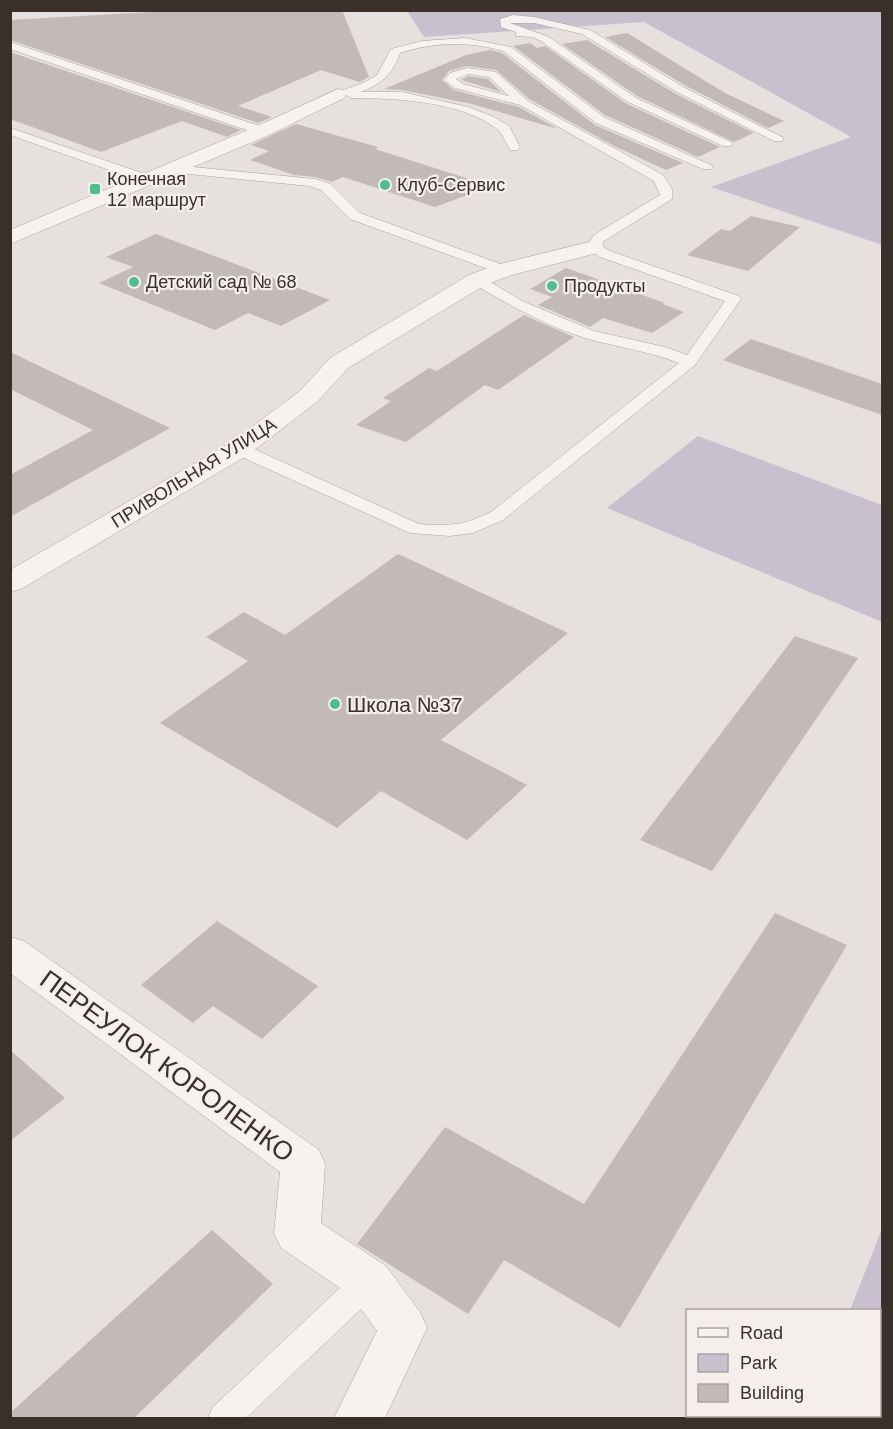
<svg xmlns="http://www.w3.org/2000/svg" width="893" height="1429" font-family="Arial,sans-serif">
<style>
.green{fill:#c7c0cf}
.building{fill:#c2bab6}
.lines{fill:none;stroke-linecap:round;stroke-linejoin:round}
.lane-casing{stroke:#aca4a0;stroke-width:1}
.street-casing{stroke:#aca4a0;stroke-width:1}
.lane{fill:#f5f2f0;fill-rule:evenodd}
.street{fill:#f5f2f0;fill-rule:evenodd}
.poi-dot{fill:#51bd8e;stroke:#f4efed;stroke-width:2}
.labels{text-anchor:middle;dominant-baseline:central;stroke-width:4.5;stroke-linejoin:round;paint-order:stroke}
.far-poi-label{font-size:18px;fill:#3b2f29;stroke:#f4efed;text-anchor:start}
.far-street-label{font-size:18px;fill:#3b2f29;stroke:#f4efed}
.poi-label{font-size:21px;fill:#3b2f29;stroke:#f4efed;text-anchor:start}
.near-street-label{font-size:26px;fill:#3b2f29;stroke:#f4efed}
</style>
<rect width="100%" height="100%" fill="#e6e1de"/>
<g class="green">
<polygon points="407,11 882,11 882,245 711,187 851,137 644,22 424,37"/>
<polygon points="698,436 882,505 882,622 607,508"/>
<polygon points="882,1229 882,1418 807,1418 808,1416 880,1416 880,1310 850,1310"/>
</g>
<g class="building">
<polygon points="187,10 342,10 369,77 360,82 321,70 238,106 272,117 258,123 10,40 10,20"/>
<polygon points="627,33 725,93 784,121 768,128 686,86 605,37"/>
<polygon points="587,40 676,94 754,133 734,142 637,96 562,44"/>
<polygon points="530,43 537,48 545,46 627,104 720,147 698,157 605,115 513,46"/>
<polygon points="490,50 502,53 595,125 683,163 666,170 614,146 529,99 496,70 466,66 449,71 442,80 454,90 519,107 558,129 472,104 402,90 384,89 466,55"/>
<polygon points="10,52 241,130 227,137 182,121 101,152 10,119"/>
<polygon points="468,76 488,79 501,92 461,80"/>
<polygon points="296,124 378,147 375,149 491,186 435,207 343,177 332,182 315,177 294,175 250,160 269,151 251,145"/>
<polygon points="751,216 800,227 748,271 687,255 721,229 730,231"/>
<polygon points="156,234 254,271 330,300 281,326 248,313 215,330 99,283 133,267 106,257"/>
<polygon points="566,268 665,303 662,304 684,312 652,333 603,318 590,327 538,305 552,297 530,289"/>
<polygon points="524,315 574,337 498,390 485,385 406,442 356,425 391,401 383,398 429,368 437,371"/>
<polygon points="751,339 882,384 882,415 723,360"/>
<polygon points="10,352 170,428 10,517 10,475 93,430 10,389"/>
<polygon points="398,554 568,633 441,740 527,785 467,840 381,791 337,828 160,723 248,661 206,637 244,612 285,635"/>
<polygon points="795,636 858,658 712,871 640,840"/>
<polygon points="775,913 847,945 620,1328 504,1260 468,1314 357,1244 445,1127 584,1204"/>
<polygon points="217,921 318,986 262,1039 213,1006 193,1023 141,985"/>
<polygon points="10,1050 65,1098 10,1141"/>
<polygon points="212,1230 273,1284 133,1419 10,1419 10,1413"/>
</g>
<g class="lines">
<g class="lane-casing">
<g id="lane">
<polygon points="513,15 534,17 590,30 685,88 784,138 782,141 774,141 677,92 582,34 534,23 510,23 549,37 636,98 733,143 731,146 723,146 628,102 541,41 532,37 516,36 516,32 501,27 500,19"/>
<path d="M465 38 511 47 604 117 713 166 711 169H703L596 123 503 51C469 41 434 42 400 53 393 74 381 85 360 92H402L468 107 492 116 509 126 520 147 518 150H510C506 143 503 134 498 130 463 101 394 98 352 98L346 95 338 97 332 94 363 83 377 75 391 49 422 41Z"/>
<polygon points="10,42 266,128 268,131 266,134 258,134 10,49"/>
<path d="M467 68 496 72 528 101 663 175 672 189V199L604 241 601 246 610 251 739 296 741 299 695 365 503 520 473 533 450 536 410 533 233 453 231 449 233 445H245L419 524C451 526 462 526 491 512L679 363C648 351 616 347 585 338 545 325 507 304 472 283L470 280 472 277H482L522 301 594 331 665 347 687 355 725 301 600 257 586 247 594 235 660 195 654 181 520 105 455 88 444 80 450 73ZM468 74 489 77 509 96 463 84 456 79Z"/>
<polygon points="10,128 151,176 153,179 147,183 143,182 10,135"/>
<polygon points="173,165 315,179 331,184 360,213 509,267 511,270 509,273 499,273 350,219 321,190 309,186 169,172 167,169"/>
<polygon points="369,1267 380,1271 384,1281 380,1291 246,1418 208,1418 213,1407 358,1271"/>
</g>
</g>
<g class="street-casing">
<g id="street">
<polygon points="338,89 344,90 347,94 344,98 269,135 10,244 10,230 255,127"/>
<polygon points="593,241 601,242 604,247 601,252 512,275 485,285 348,368 318,401 248,455 21,589 10,592 10,570 230,443 300,391 330,358 469,275 496,265"/>
<polygon points="10,937 24,941 319,1150 325,1164 321,1223 386,1266 420,1312 427,1328 385,1418 334,1418 377,1331 352,1296 281,1248 274,1233 280,1172 10,973"/>
</g>
</g>
<use href="#lane" class="lane"/>
<use href="#street" class="street"/>
</g>
<g class="poi-dot">
<circle cx="385" cy="185" r="6"/>
<rect x="89" y="183" width="12" height="12" rx="3"/>
<circle cx="134" cy="282" r="6"/>
<circle cx="552" cy="286" r="6"/>
<circle cx="335" cy="704" r="6"/>
</g>
<g class="labels">
<g class="far-poi-label">
<text x="107" y="179">Конечная<tspan x="107" dy="21">12 маршрут</tspan></text>
<text x="397" y="185">Клуб-Сервис</text>
<text x="146" y="282">Детский сад № 68</text>
<text x="564" y="286">Продукты</text>
</g>
<g class="far-street-label">
<text transform="translate(194 473) rotate(-32)">ПРИВОЛЬНАЯ УЛИЦА</text>
</g>
<g class="poi-label">
<text x="347" y="704">Школа №37</text>
</g>
<g class="near-street-label">
<text transform="translate(167 1066) rotate(36)">ПЕРЕУЛОК КОРОЛЕНКО</text>
</g>
</g>
<rect width="893" height="1429" fill="none" stroke="#3b2f29" stroke-width="24"/>
<rect x="686" y="1309" width="195" height="108" fill="#f4efed" stroke="#aaa29f" stroke-width="1.5"/>
<rect x="698" y="1328" width="30" height="9" fill="#f5f2f0" stroke="#aaa29f" stroke-width="1.5"/>
<text x="740" y="1339" font-size="18" fill="#3b2f29">Road</text>
<rect x="698" y="1354" width="30" height="18" fill="#c7c0cf" stroke="#aaa29f" stroke-width="1.5"/>
<text x="740" y="1369" font-size="18" fill="#3b2f29">Park</text>
<rect x="698" y="1384" width="30" height="18" fill="#c2bab6" stroke="#aaa29f" stroke-width="1.5"/>
<text x="740" y="1399" font-size="18" fill="#3b2f29">Building</text>
</svg>
